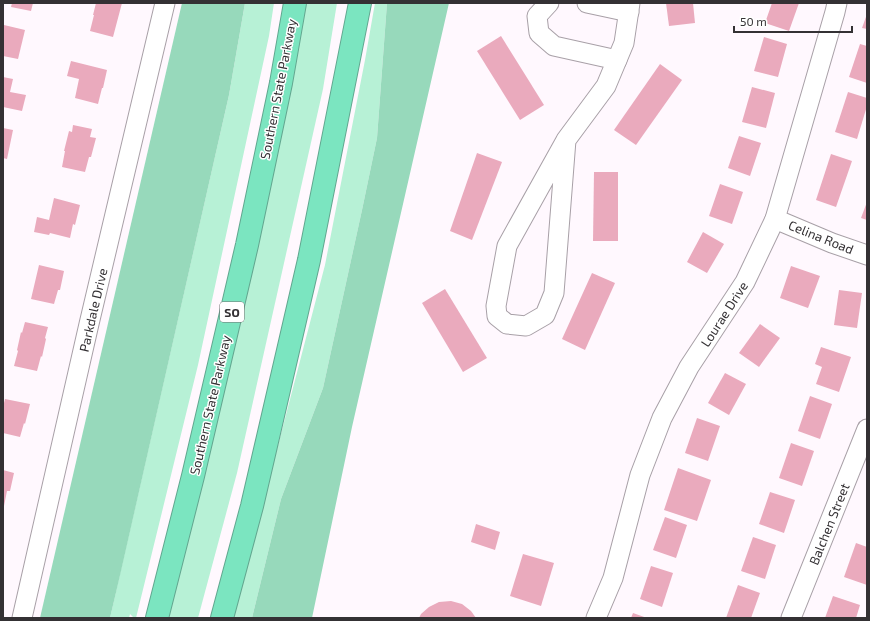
<svg xmlns="http://www.w3.org/2000/svg" width="870" height="621" font-family="'Exo 2',sans-serif">
<style>
.green{fill:#b7f1d6}
.forest{fill:#97d9bb}
.building{fill:#eaaabd}
.lines{fill:none;stroke-linecap:round;stroke-linejoin:round}
.minor-casing{stroke:#a8a0a7;stroke-width:21}
.highway-casing{stroke:#62a68f;stroke-width:24}
.minor{stroke:#fff;stroke-width:19}
.highway{stroke:#7be5c0;stroke-width:22}
.labels{text-anchor:middle;dominant-baseline:central;stroke-width:3;stroke-linejoin:round;paint-order:stroke}
.shield{fill:#fff;stroke:#716f71;stroke-width:1}
.shield-label{font-size:12px;font-weight:bold;fill:#343134}
.street-label{font-size:13px;fill:#343134;stroke:#fff}
</style>
<rect width="100%" height="100%" fill="#fff8fe"/>
<g class="green">
<polygon points="245,3 274,3 269,36 198,365 136,618 134,618 130,614 129,618 110,618 229,95"/>
<polygon points="305,3 337,3 323,89 237,473 198,618 166,618"/>
<polygon points="375,3 387,3 377,138 362,210 323,388 281,499 252,618 233,618 325,265 365,60"/>
</g>
<g class="forest">
<polygon points="182,3 245,3 229,95 121,571 110,618 40,618"/>
<polygon points="387,3 449,3 352,427 312,618 252,618 281,499 323,388 362,210 377,138"/>
</g>
<g class="building">
<polygon points="12,3 33,3 31,11 11,7"/>
<polygon points="96,3 122,3 113,37 90,31 94,15 93,15"/>
<polygon points="666,3 693,3 695,23 669,26"/>
<polygon points="772,3 799,3 789,31 765,23"/>
<polygon points="867,14 867,29 862,28"/>
<polygon points="4,25 25,30 18,59 3,56 3,29"/>
<polygon points="501,36 544,105 520,120 477,51"/>
<polygon points="764,37 787,44 778,77 754,71"/>
<polygon points="860,44 867,46 867,83 849,77"/>
<polygon points="71,61 107,70 103,88 102,88 98,104 75,98 79,79 67,76"/>
<polygon points="660,64 682,80 636,145 614,130"/>
<polygon points="3,77 13,79 10,92 26,95 22,111 3,107"/>
<polygon points="752,87 775,93 766,128 742,122"/>
<polygon points="848,92 867,98 867,106 857,139 835,132"/>
<polygon points="73,125 92,129 90,137 96,138 91,157 89,157 85,172 62,167 65,151 64,151 69,131 72,132"/>
<polygon points="3,128 13,130 7,159 3,158"/>
<polygon points="739,136 761,143 750,176 728,168"/>
<polygon points="477,153 502,162 472,240 450,231"/>
<polygon points="831,154 852,161 836,207 816,200"/>
<polygon points="594,172 618,172 618,241 593,241"/>
<polygon points="720,184 743,192 732,224 709,216"/>
<polygon points="54,198 80,205 75,225 73,224 70,238 50,233 49,235 34,232 37,217 49,220"/>
<polygon points="867,202 867,220 861,218"/>
<polygon points="703,232 724,244 707,273 687,262"/>
<polygon points="39,265 64,271 60,290 58,290 54,304 31,299"/>
<polygon points="791,266 820,276 808,308 780,298"/>
<polygon points="592,273 615,283 585,350 562,339"/>
<polygon points="445,289 487,358 463,372 422,303"/>
<polygon points="839,290 862,293 857,328 834,325"/>
<polygon points="25,322 48,327 45,338 46,339 42,357 41,356 37,371 14,366 18,351 17,350 21,332 22,333"/>
<polygon points="760,324 780,338 759,367 739,353"/>
<polygon points="821,347 851,357 839,392 816,384 822,367 815,364"/>
<polygon points="725,373 746,384 729,415 708,403"/>
<polygon points="810,396 832,404 820,439 798,431"/>
<polygon points="5,399 30,404 25,424 24,423 20,437 3,433 3,407"/>
<polygon points="697,418 720,426 708,461 685,453"/>
<polygon points="791,443 814,451 802,486 779,478"/>
<polygon points="678,468 711,480 697,521 664,510"/>
<polygon points="3,470 14,473 10,491 7,491 4,506"/>
<polygon points="770,492 795,500 784,533 759,524"/>
<polygon points="665,517 687,525 676,558 653,550"/>
<polygon points="476,524 500,532 495,550 471,542"/>
<polygon points="753,537 776,545 765,579 741,571"/>
<polygon points="856,543 867,547 867,585 844,577"/>
<polygon points="523,554 554,563 541,606 510,596"/>
<polygon points="651,566 673,573 662,607 640,599"/>
<polygon points="738,585 760,593 751,618 726,618"/>
<polygon points="833,596 860,605 856,618 825,618"/>
<polygon points="451,601 462,604 471,611 476,618 419,618 421,614 429,607 439,602"/>
<polygon points="633,613 647,618 631,618"/>
</g>
<g class="lines">
<g class="minor-casing">
<g id="minor">
<polyline points="549,3 537,16 539,33 554,46 617,60"/>
<polyline points="587,3 629,12"/>
<polyline points="566,140 554,293 545,315 526,326 507,324 497,316 496,306 507,246 566,140 606,86 624,43 630,3"/>
<polyline points="775,219 832,243 867,255"/>
<polyline points="22,618 89,324 165,3"/>
<polyline points="596,618 613,578 640,475 662,418 689,367 745,282 775,219 835,12 837,3"/>
<polyline points="791,618 867,429"/>
</g>
</g>
<g class="highway-casing">
<g id="highway">
<polyline points="157,618 193,476 247,245 281,83 295,3"/>
<polyline points="222,618 252,506 309,260 360,3"/>
</g>
</g>
<use href="#minor" class="minor"/>
<use href="#highway" class="highway"/>
</g>
<g class="labels">
<rect class="shield" x="220" y="302" width="24" height="20" rx="3"/>
<g class="shield-label">
<text x="232" y="312">SO</text>
</g>
<g class="street-label">
<text transform="translate(278 89) rotate(-79)">Southern State Parkway</text>
<text transform="translate(821 237) rotate(22)">Celina Road</text>
<text transform="translate(93 310) rotate(-77)">Parkdale Drive</text>
<text transform="translate(724 314) rotate(-57)">Lourae Drive</text>
<text transform="translate(210 405) rotate(-77)">Southern State Parkway</text>
<text transform="translate(829 524) rotate(-68)">Balchen Street</text>
</g>
</g>
<rect width="870" height="621" fill="none" stroke="#343134" stroke-width="8"/>
<path d="M734 26v6h118v-6" fill="none" stroke="#343134" stroke-width="2"/>
<text x="740" y="26" font-size="12" fill="#343134" stroke="#ffffff" stroke-width="3" paint-order="stroke">50 m</text>
</svg>
